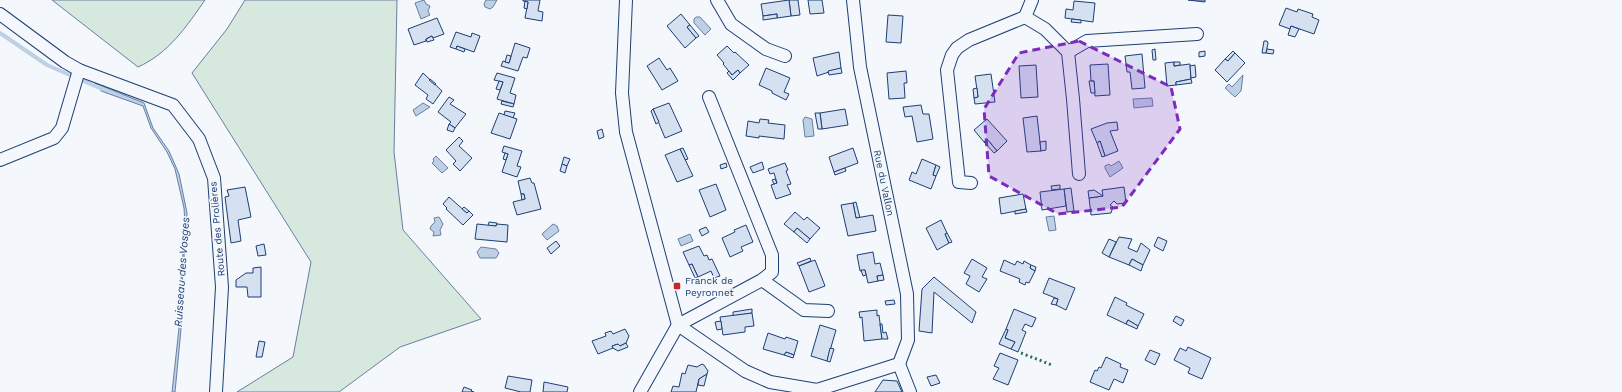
<svg xmlns="http://www.w3.org/2000/svg" width="1622" height="392" font-family="'Work Sans',sans-serif">
<style>
.green{fill:#d7e8df;stroke:#687fa3}
.water{fill:#bed0e5;stroke:#687fa3}
.lines{fill:none;stroke-linecap:round;stroke-linejoin:round}
.stream{stroke:#bed0e5;stroke-width:4}
.building{fill:#d5e0f0;stroke:#1d3f73}
.street-casing{stroke:#1d3f73;stroke-width:14}
.street{stroke:#f4f7fb;stroke-width:12}
.hedge{stroke:#2c6c60;stroke-width:3;stroke-dasharray:2 3;stroke-linecap:butt}
.marked{fill:#7b2cbf;fill-opacity:0.2;stroke:#7b2cbf;stroke-width:3;stroke-dasharray:8 5;stroke-linejoin:round}
.poi-dot{fill:#c62828;stroke:#f4f7fb;stroke-width:1.5}
.labels{text-anchor:middle;dominant-baseline:central;stroke-width:3;stroke-linejoin:round;paint-order:stroke}
.street-label{font-size:10px;fill:#1d3f73;stroke:#f4f7fb}
.poi-label{font-size:10px;fill:#1d3f73;stroke:#f4f7fb;text-anchor:start}
.water-label{font-size:11px;font-style:italic;fill:#1d3f73;stroke:#f4f7fb}
</style>
<rect width="100%" height="100%" fill="#f4f7fb"/>
<g class="green">
<path d="M52 0H205C186 27 169 53 138 67Z"/>
<polygon points="245,0 397,0 394,152 403,230 481,319 400,347 339,392 237,392 293,357 311,262 192,73 227,29"/>
</g>
<g class="water">
<polygon points="424,0 426,4 430,6 428,11 430,15 421,19 415,3"/>
<polygon points="486,0 497,0 493,7 490,9 485,7 484,4"/>
<polygon points="696,17 700,17 711,29 705,35 694,23 694,19"/>
<polygon points="1243,75 1241,91 1235,97 1225,88 1229,84 1232,87"/>
<polygon points="95,83 144,103 153,128 169,151 179,174 187,213 181,301 181,329 175,392 172,392 179,328 178,321 185,224 184,208 175,169 167,152 151,128 143,106 101,91"/>
<polygon points="1152,98 1153,106 1134,108 1133,99"/>
<polygon points="423,103 430,107 416,116 413,110"/>
<polygon points="805,117 812,119 814,136 805,137 803,120"/>
<polygon points="436,156 448,168 442,173 432,163 434,161 433,159"/>
<polygon points="1119,161 1123,168 1110,177 1105,168 1105,166 1109,164 1111,166"/>
<polygon points="1054,216 1056,230 1049,231 1046,217"/>
<polygon points="439,217 443,224 440,230 441,235 433,236 434,232 430,229 431,226 435,222 434,218"/>
<polygon points="553,224 557,226 559,231 547,240 542,234"/>
<polygon points="690,234 693,241 681,246 678,239"/>
<polygon points="481,247 496,249 499,253 496,258 480,258 477,252"/>
</g>
<g class="lines">
<polyline class="stream" points="0,33 47,65 102,89"/>
</g>
<g class="building">
<polygon points="523,0 540,0 538,11 543,12 542,21 525,18 528,2 523,1"/>
<polygon points="789,0 798,0 800,15 791,16"/>
<polygon points="789,0 791,16 777,18 777,14 763,16 761,4"/>
<polygon points="808,0 822,0 824,13 810,14"/>
<polygon points="1188,0 1205,0 1205,2"/>
<polygon points="525,1 528,2 527,9 524,8"/>
<polygon points="1074,1 1095,3 1093,22 1065,18 1066,9 1073,10"/>
<polygon points="1286,8 1297,12 1298,9 1313,14 1312,17 1319,20 1314,34 1291,26 1290,29 1279,25"/>
<polygon points="681,14 690,25 687,27 696,38 685,48 667,26"/>
<polygon points="777,14 777,18 763,20 763,16"/>
<polygon points="888,15 903,16 901,43 886,42"/>
<polygon points="437,18 444,34 433,38 432,36 426,39 426,41 414,45 408,29"/>
<polygon points="1072,19 1081,20 1081,23 1071,22"/>
<polygon points="690,25 699,36 696,38 687,27"/>
<polygon points="1291,26 1299,29 1295,37 1288,35"/>
<polygon points="456,32 471,37 472,33 480,36 474,52 457,46 456,49 450,47"/>
<polygon points="432,36 434,40 427,42 426,39"/>
<polygon points="1264,41 1267,41 1268,43 1266,53 1262,53"/>
<polygon points="515,43 530,48 527,58 523,57 518,71 501,66 503,61 509,63"/>
<polygon points="457,46 465,49 464,52 456,49"/>
<polygon points="727,46 734,53 735,52 749,65 740,73 738,70 732,75 723,64 724,63 717,55"/>
<polygon points="1155,49 1156,60 1153,60 1152,50"/>
<polygon points="1267,49 1274,50 1273,54 1266,53"/>
<polygon points="1205,51 1205,56 1199,57 1199,52"/>
<polygon points="1233,51 1235,53 1228,61 1225,59"/>
<polygon points="839,52 841,68 817,76 813,58"/>
<polygon points="1235,53 1245,63 1227,82 1215,70 1225,59 1228,61"/>
<polygon points="1142,54 1145,88 1132,89 1130,72 1127,72 1125,56"/>
<polygon points="507,55 511,56 509,63 505,62"/>
<polygon points="659,58 667,70 670,68 678,81 662,90 647,66"/>
<polygon points="1174,62 1174,66 1190,64 1191,79 1176,82 1176,85 1167,86 1165,63"/>
<polygon points="1174,62 1180,62 1180,65 1174,66"/>
<polygon points="1108,64 1110,95 1095,96 1094,81 1091,81 1090,65"/>
<polygon points="1036,65 1038,97 1021,98 1019,66"/>
<polygon points="1195,65 1196,77 1191,78 1190,66"/>
<polygon points="766,68 790,78 784,92 789,94 786,100 772,93 772,91 759,85"/>
<polygon points="841,68 842,73 829,75 828,71"/>
<polygon points="738,70 740,73 733,80 727,73 729,71 732,75"/>
<polygon points="906,71 907,83 904,83 905,98 889,99 887,73"/>
<polygon points="423,73 442,91 433,104 426,99 428,95 415,85"/>
<polygon points="497,73 515,78 510,93 516,95 514,104 497,99 503,82 494,80"/>
<polygon points="991,74 995,102 975,104 974,98 978,97 975,76"/>
<polygon points="430,79 436,84 435,85 429,80"/>
<polygon points="1191,79 1192,83 1176,85 1176,82"/>
<polygon points="499,81 503,82 500,90 496,89"/>
<polygon points="1089,81 1094,81 1095,93 1091,93"/>
<polygon points="977,88 978,97 974,98 973,89"/>
<polygon points="449,97 454,100 450,104 466,114 455,128 449,124 451,122 438,112"/>
<polygon points="502,101 514,104 513,107 501,104"/>
<polygon points="669,103 682,131 665,138 653,109"/>
<polygon points="921,105 923,114 929,114 933,139 917,142 912,116 905,117 903,107"/>
<polygon points="653,109 659,122 656,124 651,111"/>
<polygon points="845,109 848,125 822,129 820,113"/>
<polygon points="505,111 515,113 513,118 504,115"/>
<polygon points="499,113 517,119 510,139 491,133"/>
<polygon points="815,113 820,113 822,129 818,129"/>
<polygon points="1037,116 1041,151 1027,152 1023,118"/>
<polygon points="760,119 769,120 768,123 785,125 784,139 759,136 759,138 746,136 748,121 759,123"/>
<polygon points="987,119 1007,141 997,151 987,139 984,142 974,130"/>
<polygon points="1117,122 1118,130 1110,131 1118,151 1105,156 1100,141 1097,143 1091,129 1107,123"/>
<polygon points="449,124 455,128 453,132 447,130"/>
<polygon points="602,129 604,137 599,139 597,131"/>
<polygon points="459,137 463,141 459,146 472,158 460,171 453,164 456,161 446,150"/>
<polygon points="987,139 997,151 994,153 984,142"/>
<polygon points="1046,141 1046,150 1041,151 1040,142"/>
<polygon points="1100,141 1105,156 1102,157 1097,143"/>
<polygon points="504,146 522,151 517,166 521,167 517,177 502,172 508,154 502,152"/>
<polygon points="683,148 688,159 685,160 680,149"/>
<polygon points="853,148 858,163 834,172 829,157"/>
<polygon points="680,149 693,176 677,182 665,155"/>
<polygon points="505,153 508,154 506,160 503,159"/>
<polygon points="564,157 570,159 567,166 562,164"/>
<polygon points="922,159 936,165 933,175 936,176 931,189 909,180 912,172 916,174"/>
<polygon points="762,162 764,169 753,173 750,167"/>
<polygon points="726,163 727,167 721,169 720,165"/>
<polygon points="785,163 788,170 786,171 791,184 787,185 791,194 776,199 771,185 777,183 774,173 770,174 768,169"/>
<polygon points="562,164 567,166 565,173 560,171"/>
<polygon points="936,165 940,167 936,176 933,175"/>
<polygon points="845,168 846,171 835,175 834,172"/>
<polygon points="530,178 532,183 534,183 541,209 517,215 513,202 525,199 524,194 521,194 518,181"/>
<polygon points="775,179 777,183 774,184 772,180"/>
<polygon points="716,184 726,210 710,217 699,190"/>
<polygon points="1060,185 1060,189 1052,190 1051,186"/>
<polygon points="245,187 251,217 238,220 241,241 231,243 225,197 229,196 227,190"/>
<polygon points="1124,187 1126,203 1117,204 1114,201 1110,205 1113,207 1111,213 1091,215 1089,198 1103,196 1102,190"/>
<polygon points="1071,188 1074,211 1067,212 1064,189"/>
<polygon points="1064,189 1066,206 1042,210 1040,192"/>
<polygon points="1094,190 1103,196 1089,198 1088,191"/>
<polygon points="521,194 524,194 525,199 522,200"/>
<polygon points="1023,194 1026,209 1001,214 999,198"/>
<polygon points="449,197 467,213 469,211 473,215 463,225 446,209 447,208 443,204"/>
<polygon points="856,202 860,218 856,218 853,203"/>
<polygon points="853,203 856,218 873,215 876,231 848,236 841,205"/>
<polygon points="464,207 469,211 467,213 462,209"/>
<polygon points="1026,209 1027,212 1015,214 1015,211"/>
<polygon points="795,212 804,220 807,217 820,228 810,239 797,228 794,232 784,224"/>
<polygon points="941,220 947,233 945,234 949,243 937,250 926,228"/>
<polygon points="489,222 497,223 496,226 488,226"/>
<polygon points="477,224 496,226 497,224 508,225 507,242 475,239"/>
<polygon points="746,225 753,242 741,247 743,251 730,257 722,238 735,232 734,230"/>
<polygon points="706,227 709,232 702,236 699,230"/>
<polygon points="797,228 810,239 807,243 794,232"/>
<polygon points="947,233 952,242 949,243 945,234"/>
<polygon points="1119,237 1132,239 1128,248 1137,252 1141,243 1150,250 1143,265 1132,259 1129,265 1109,257"/>
<polygon points="1158,237 1167,241 1163,251 1154,246"/>
<polygon points="1109,239 1116,242 1109,257 1102,253"/>
<polygon points="556,241 560,246 551,254 547,248"/>
<polygon points="264,244 266,255 258,256 256,246"/>
<polygon points="699,246 704,256 707,255 709,260 712,259 720,276 714,278 711,271 698,277 692,264 689,265 683,252"/>
<polygon points="873,252 875,264 880,263 883,275 877,276 878,281 868,283 865,270 860,271 857,255"/>
<polygon points="810,258 811,261 799,266 797,263"/>
<polygon points="972,259 987,268 982,277 987,279 979,292 966,284 970,276 964,273"/>
<polygon points="1132,259 1143,265 1141,271 1129,265"/>
<polygon points="815,260 825,286 809,292 799,266"/>
<polygon points="1004,260 1015,265 1017,261 1023,264 1024,261 1031,265 1030,268 1035,271 1029,283 1026,282 1025,285 1019,282 1020,279 1000,271"/>
<polygon points="692,264 698,277 695,278 689,265"/>
<polygon points="1031,265 1036,267 1035,271 1030,268"/>
<polygon points="261,267 261,297 248,297 247,287 236,287 236,280 246,273 253,273 253,268"/>
<polygon points="861,270 865,270 866,275 863,276"/>
<polygon points="883,275 884,280 878,281 877,276"/>
<polygon points="934,277 976,312 972,323 934,292 932,333 919,331 922,289"/>
<polygon points="1049,278 1075,288 1066,310 1056,305 1058,299 1043,293"/>
<polygon points="1115,297 1127,303 1126,305 1144,314 1138,326 1128,320 1126,324 1107,315"/>
<polygon points="1054,298 1058,299 1056,305 1051,304"/>
<polygon points="894,300 895,304 886,305 885,301"/>
<polygon points="752,309 752,313 733,316 733,312"/>
<polygon points="1014,309 1036,318 1032,327 1025,324 1022,330 1026,332 1018,352 1011,349 1015,342 1005,338 1008,330 1006,329"/>
<polygon points="877,310 877,316 879,315 882,339 864,341 862,317 860,318 859,312"/>
<polygon points="752,313 754,326 745,327 745,332 723,335 720,317"/>
<polygon points="1176,316 1184,320 1181,326 1173,321"/>
<polygon points="1128,320 1138,326 1137,329 1126,324"/>
<polygon points="721,321 722,329 717,330 715,322"/>
<polygon points="880,324 882,324 883,333 886,332 888,339 882,339"/>
<polygon points="820,325 836,330 827,361 811,356"/>
<polygon points="625,329 629,336 626,343 620,346 618,344 612,346 613,348 598,354 592,341 606,336 605,333 611,331 613,334"/>
<polygon points="1006,329 1008,330 1005,338 1015,342 1011,349 999,344"/>
<polygon points="768,333 785,339 786,337 798,341 794,355 786,352 784,355 763,349"/>
<polygon points="259,341 265,342 262,357 256,357"/>
<polygon points="626,343 628,347 618,351 613,348 612,346 618,344 620,346"/>
<polygon points="1188,347 1211,358 1202,379 1188,373 1190,368 1174,360 1180,348 1186,351"/>
<polygon points="830,348 834,349 830,362 827,361"/>
<polygon points="1150,350 1160,354 1155,365 1145,360"/>
<polygon points="786,352 794,355 793,358 784,355"/>
<polygon points="1000,353 1018,360 1008,385 993,379 999,368 994,366"/>
<polygon points="1106,357 1121,364 1120,367 1128,370 1123,383 1114,379 1109,390 1090,382 1095,370 1097,371 1099,367 1101,368"/>
<polygon points="702,364 704,365 708,371 707,374 699,379 696,392 671,392 673,386 679,387 682,373 685,374 688,365 697,367"/>
<polygon points="707,374 704,386 698,385 699,379"/>
<polygon points="936,375 940,383 931,386 927,377"/>
<polygon points="508,376 532,380 530,392 521,392 505,388"/>
<polygon points="883,380 897,381 902,392 875,392"/>
<polygon points="544,382 568,387 567,392 543,392"/>
<polygon points="464,387 472,390 471,391 474,392 462,392"/>
</g>
<g class="lines">
<g class="street-casing">
<g id="street">
<polyline points="626,0 622,93 626,132 678,325 762,280 772,272 772,255 709,97"/>
<polyline points="717,0 731,24 766,49 785,56"/>
<polyline points="853,0 860,67 907,294 908,340 899,364"/>
<polyline points="1032,0 1025,17 1045,29 1068,52 1073,99 1079,174"/>
<polyline points="0,14 65,62 79,70 173,105 199,139 214,178 222,287 216,392"/>
<polyline points="1068,52 1087,41 1197,34"/>
<polyline points="0,160 54,138 62,128 79,70"/>
<polyline points="971,183 959,182 947,70 952,55 957,48 969,40 1025,17"/>
<polyline points="762,280 804,310 828,311"/>
<polyline points="899,364 910,392"/>
<polyline points="640,392 678,325 745,371 770,382 817,390 899,364"/>
</g>
</g>
<use href="#street" class="street"/>
<polyline class="hedge" points="1021,353 1052,365"/>
</g>
<path class="marked" d="M1079 41 1171 87 1180 129 1122 207 1058 214 989 176 984 109 1019 53Z"/>
<rect class="poi-dot" x="673" y="282" width="8" height="8" rx="2"/>
<g class="labels">
<g class="street-label">
<text transform="translate(884 183) rotate(78)">Rue du Vallon</text>
<text transform="translate(217 229) rotate(-95)">Route des Prolières</text>
</g>
<g class="poi-label">
<text x="685" y="280">Franck de<tspan x="685" dy="12">Peyronnet</tspan></text>
</g>
<g class="water-label">
<text transform="translate(182 272) rotate(-86)">Ruisseau des Vosges</text>
</g>
</g>
</svg>
